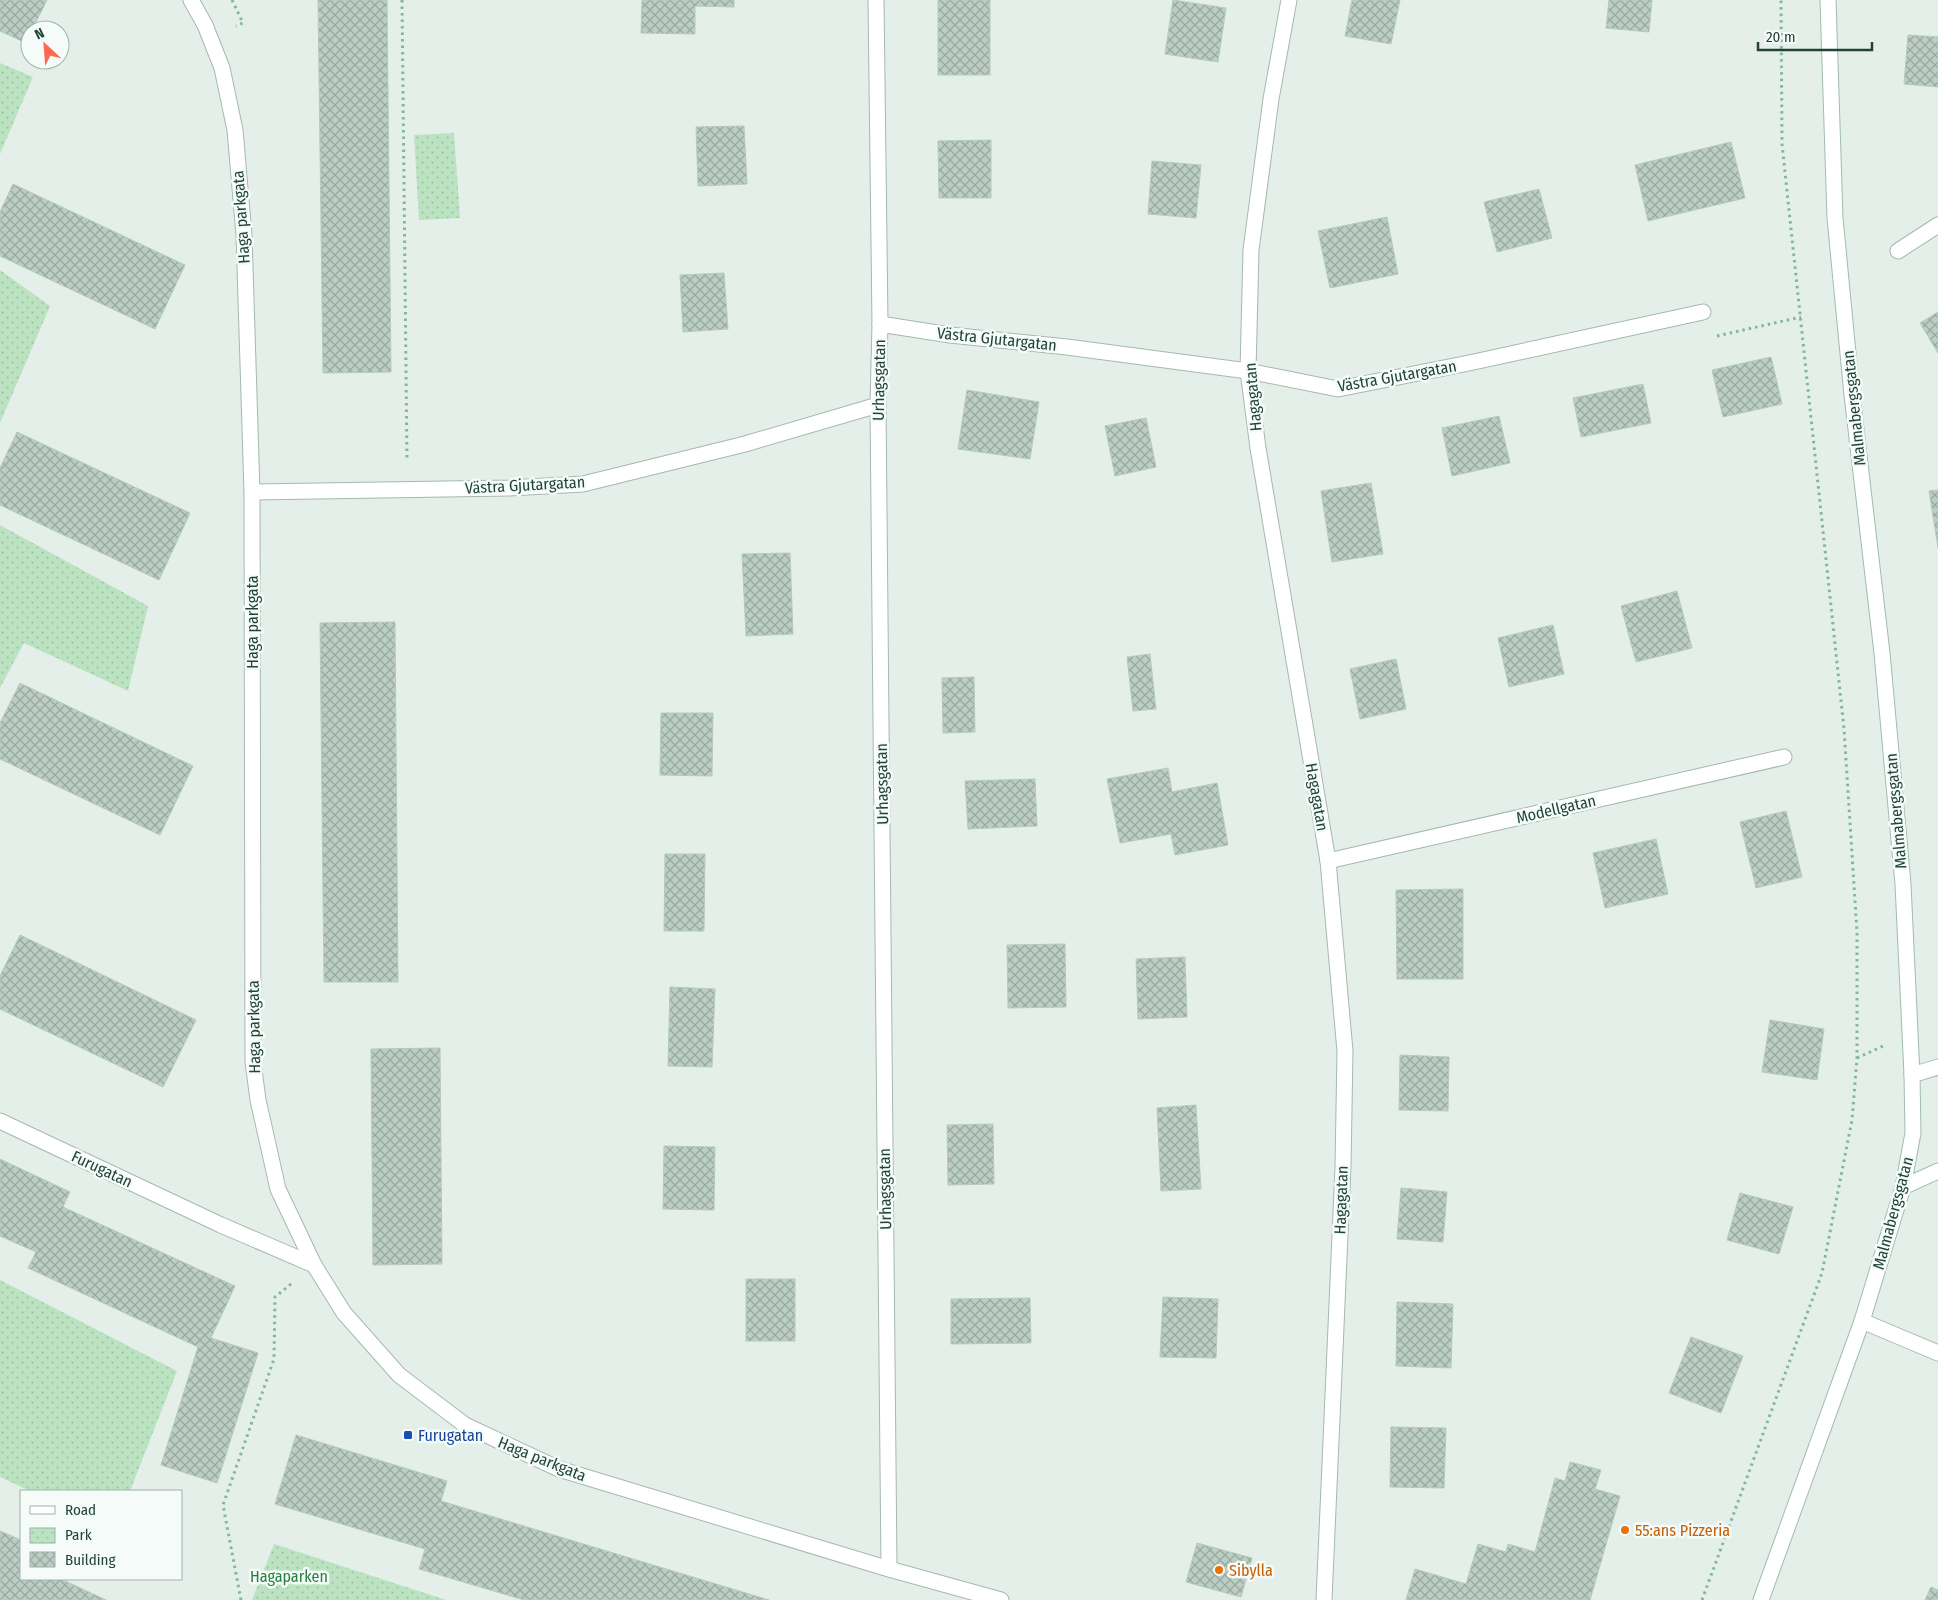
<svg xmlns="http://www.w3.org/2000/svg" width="1938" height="1600" font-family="'Fira Sans Condensed',sans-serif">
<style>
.park{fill:url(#park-dots)}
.building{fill:url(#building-cross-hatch);stroke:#b5cabf}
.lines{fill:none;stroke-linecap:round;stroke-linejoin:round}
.minor-casing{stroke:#a6b8b0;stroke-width:17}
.secondary-casing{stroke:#a1bcb0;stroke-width:17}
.path{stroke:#81b79f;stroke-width:3;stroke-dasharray:2.5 4;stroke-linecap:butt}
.minor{stroke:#fff;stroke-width:15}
.secondary{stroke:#fff;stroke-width:15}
.transit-dot{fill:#1a4fb4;stroke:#f5fbf8;stroke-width:2}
.food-dot{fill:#e8710a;stroke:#f5fbf8;stroke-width:2}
.labels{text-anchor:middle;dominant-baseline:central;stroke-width:5;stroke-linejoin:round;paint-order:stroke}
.street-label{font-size:16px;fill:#214436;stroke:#f5fbf8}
.transit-label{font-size:16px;fill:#164399;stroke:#f5fbf8;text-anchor:start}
.food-label{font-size:16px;fill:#c56008;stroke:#f5fbf8;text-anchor:start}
.park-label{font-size:16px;fill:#25803e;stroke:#f5fbf8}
</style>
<defs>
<pattern id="park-dots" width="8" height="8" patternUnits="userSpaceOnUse" patternTransform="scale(1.25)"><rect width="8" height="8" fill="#bbe3c1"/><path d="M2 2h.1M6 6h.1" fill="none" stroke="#a0c4a6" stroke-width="1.8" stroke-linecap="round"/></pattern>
<pattern id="building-cross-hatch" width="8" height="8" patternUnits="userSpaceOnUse" patternTransform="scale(1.25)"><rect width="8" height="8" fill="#bccec4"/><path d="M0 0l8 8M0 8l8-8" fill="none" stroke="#98a9a0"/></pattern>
</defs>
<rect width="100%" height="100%" fill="#e4efe9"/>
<g class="park">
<polygon points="0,63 33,77 0,154"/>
<polygon points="454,133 460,218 419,220 414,135"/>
<polygon points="0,270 50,306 0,423"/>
<polygon points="0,525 148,606 128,691 24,643 0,688"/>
<polygon points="0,1280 177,1371 130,1491 30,1491 0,1477"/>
<polygon points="274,1544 446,1600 252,1600"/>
</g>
<g class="building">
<polygon points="0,0 47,0 32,30 30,30 30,35 26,43 0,31"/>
<polygon points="318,0 387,0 391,372 323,373"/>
<polygon points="642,0 734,0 734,7 695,6 695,34 641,33"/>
<rect x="938" y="0" width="52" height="75"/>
<polygon points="1173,0 1226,8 1218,62 1165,54"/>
<polygon points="1352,0 1400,0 1391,44 1345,36"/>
<polygon points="1609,0 1652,0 1649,32 1606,28"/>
<polygon points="1908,35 1938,37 1938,87 1904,84"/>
<polygon points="744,126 747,184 698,186 696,127"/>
<polygon points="991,140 991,198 939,198 938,141"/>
<polygon points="1731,142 1745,198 1648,221 1635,165"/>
<polygon points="1152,161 1201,165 1196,218 1148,214"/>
<polygon points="13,184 185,265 155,329 0,256 0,212"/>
<polygon points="1539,189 1552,238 1497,252 1484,202"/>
<polygon points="1387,217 1398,274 1330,288 1318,231"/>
<polygon points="724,273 728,329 683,332 680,275"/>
<polygon points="1938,312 1938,353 1920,323"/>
<polygon points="1771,357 1782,404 1723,417 1712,370"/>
<polygon points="1643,384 1651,423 1581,437 1573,398"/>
<polygon points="967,390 1039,402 1030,459 958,449"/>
<polygon points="1499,416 1510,463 1452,476 1442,428"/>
<polygon points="1146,418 1156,467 1115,476 1105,426"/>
<polygon points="17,432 190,513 159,580 0,505 0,468"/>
<polygon points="1371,483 1383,554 1332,562 1321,491"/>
<polygon points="1938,490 1938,548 1929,491"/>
<polygon points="790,553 793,634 746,636 742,554"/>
<polygon points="1677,591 1692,648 1636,662 1621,606"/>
<polygon points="395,622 398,982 324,982 320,623"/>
<polygon points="1553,625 1564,674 1509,687 1498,638"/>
<polygon points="1150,654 1156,709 1133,711 1127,657"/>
<polygon points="1396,659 1406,709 1360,719 1350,669"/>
<polygon points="974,677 975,732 943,733 942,678"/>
<polygon points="20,683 193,766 160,835 0,759 0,723"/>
<polygon points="661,713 713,713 712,776 660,775"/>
<polygon points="1168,768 1172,792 1217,783 1228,845 1175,855 1171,834 1120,843 1107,779"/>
<polygon points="1035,779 1037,826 968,829 965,781"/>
<polygon points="1786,811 1802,877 1756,888 1740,822"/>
<polygon points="1656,839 1668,894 1605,908 1593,853"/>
<polygon points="665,854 705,854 704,931 664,931"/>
<polygon points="1463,889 1463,979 1397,979 1396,890"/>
<polygon points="20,935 196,1020 163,1087 0,1009 0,976"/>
<polygon points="1065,944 1066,1007 1008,1008 1007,945"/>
<polygon points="1185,957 1187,1017 1138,1019 1136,959"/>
<polygon points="670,987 715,989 712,1067 668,1066"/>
<polygon points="1770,1020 1824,1029 1817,1080 1762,1072"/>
<polygon points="440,1048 442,1264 373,1265 371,1049"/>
<polygon points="1400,1055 1449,1057 1448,1111 1399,1110"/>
<polygon points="1196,1105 1201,1189 1161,1191 1157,1108"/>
<polygon points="993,1124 994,1184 948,1185 947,1125"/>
<polygon points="664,1146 715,1147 714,1210 663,1209"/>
<polygon points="0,1159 70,1192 63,1207 235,1286 211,1338 258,1353 217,1483 161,1465 198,1347 28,1268 36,1252 0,1236"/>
<polygon points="1401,1188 1447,1192 1443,1242 1397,1239"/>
<polygon points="1740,1193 1793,1207 1779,1254 1727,1240"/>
<rect x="746" y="1279" width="49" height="62"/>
<polygon points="1163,1297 1218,1299 1216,1358 1160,1357"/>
<polygon points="1030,1298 1031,1343 951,1344 951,1299"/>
<polygon points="1397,1302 1453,1304 1451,1368 1396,1366"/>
<polygon points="1691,1337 1743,1356 1721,1413 1669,1393"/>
<polygon points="1391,1427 1446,1428 1444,1488 1390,1487"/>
<polygon points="296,1435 447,1481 441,1501 769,1600 524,1600 419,1569 425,1549 275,1504"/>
<polygon points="1570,1462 1601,1470 1595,1489 1620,1496 1590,1600 1406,1600 1415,1569 1466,1584 1478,1544 1506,1552 1508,1544 1535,1552 1555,1478 1565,1481"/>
<polygon points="0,1531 21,1540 21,1579 61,1579 106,1600 0,1600"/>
<polygon points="1197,1543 1252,1558 1241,1597 1186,1582"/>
<polygon points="1931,1587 1938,1590 1938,1600 1925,1600"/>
</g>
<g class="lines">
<g class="minor-casing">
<g id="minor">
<polyline points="191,0 205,25 222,68 235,130 244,235 252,492 253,1062 258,1100 278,1189 314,1265 344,1313 399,1375 465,1425 559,1469 889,1569 1001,1600"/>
<polyline points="876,0 880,324 878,405 889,1569"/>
<polyline points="1289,0 1271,99 1251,250 1248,371 1258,448 1328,861 1345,1051 1343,1167 1324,1600"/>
<polyline points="1898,251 1938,225"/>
<polyline points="880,324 950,335 1067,347 1248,371 1338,389 1469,363 1703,312"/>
<polyline points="252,492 509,488 583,484 745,444 878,405"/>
<polyline points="1328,861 1784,757"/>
<polyline points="0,1121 221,1225 314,1265"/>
<polyline points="1862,1321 1938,1353"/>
</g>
</g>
<g class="secondary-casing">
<g id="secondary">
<polyline points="1912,1075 1938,1067"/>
<polyline points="1903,1187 1938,1171"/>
<polyline points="1761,1600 1862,1321 1903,1187 1913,1133 1912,1075 1903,884 1882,653 1852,395 1835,218 1828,0"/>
</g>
</g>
<g class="path">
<polyline points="232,0 243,23 236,26"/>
<polyline points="402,0 407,461"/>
<polyline points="1717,336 1801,317"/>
<polyline points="1857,1058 1883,1046"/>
<polyline points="241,1600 223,1505 274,1359 275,1297 291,1284"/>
<polyline points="1702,1600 1822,1273 1852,1120 1857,1058 1857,932 1844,729 1782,144 1781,0"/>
</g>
<use href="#minor" class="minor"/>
<use href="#secondary" class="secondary"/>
</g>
<rect class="transit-dot" x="403" y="1430" width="10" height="10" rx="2.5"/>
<g class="food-dot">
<circle cx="1625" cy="1530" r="5"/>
<circle cx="1219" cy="1570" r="5"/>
</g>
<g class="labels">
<g class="street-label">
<text transform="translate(241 217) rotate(-94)">Haga parkgata</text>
<text transform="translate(997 339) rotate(6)">Västra Gjutargatan</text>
<text transform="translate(1397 376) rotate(-10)">Västra Gjutargatan</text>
<text transform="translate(879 380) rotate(-89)">Urhagsgatan</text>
<text transform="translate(1253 397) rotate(-95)">Hagagatan</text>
<text transform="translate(1854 408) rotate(-96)">Malmabergsgatan</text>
<text transform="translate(525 485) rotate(-3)">Västra Gjutargatan</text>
<text transform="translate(252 622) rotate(-90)">Haga parkgata</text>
<text transform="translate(882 784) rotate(-91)">Urhagsgatan</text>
<text transform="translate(1317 797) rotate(80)">Hagagatan</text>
<text transform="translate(1556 809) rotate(-13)">Modellgatan</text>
<text transform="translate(1896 811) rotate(-95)">Malmabergsgatan</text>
<text transform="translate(254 1027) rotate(-91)">Haga parkgata</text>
<text transform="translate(102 1169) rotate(25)">Furugatan</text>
<text transform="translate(885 1189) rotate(-91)">Urhagsgatan</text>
<text transform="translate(1341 1200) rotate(-88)">Hagagatan</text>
<text transform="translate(1893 1213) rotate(-75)">Malmabergsgatan</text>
<text transform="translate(542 1459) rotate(22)">Haga parkgata</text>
</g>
<g class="transit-label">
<text x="418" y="1435">Furugatan</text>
</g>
<g class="food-label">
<text x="1635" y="1530">55:ans Pizzeria</text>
<text x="1229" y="1570">Sibylla</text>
</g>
<g class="park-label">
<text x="289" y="1576">Hagaparken</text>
</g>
</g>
<rect x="20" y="1490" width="162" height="90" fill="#f5fbf8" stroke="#a0b2aa"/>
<rect x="30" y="1506" width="25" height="8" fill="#ffffff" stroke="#a0b2aa"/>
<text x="65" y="1515" font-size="15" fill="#214436">Road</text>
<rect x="30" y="1528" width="25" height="15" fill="url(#park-dots)" stroke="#a0b2aa"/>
<text x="65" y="1540" font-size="15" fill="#214436">Park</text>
<rect x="30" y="1552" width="25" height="15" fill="url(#building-cross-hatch)" stroke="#a0b2aa"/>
<text x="65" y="1565" font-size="15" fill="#214436">Building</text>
<g transform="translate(45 45) rotate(334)"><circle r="24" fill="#f5fbf8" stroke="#a0b2aa"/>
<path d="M0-4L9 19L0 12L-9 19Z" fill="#ff6952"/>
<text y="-8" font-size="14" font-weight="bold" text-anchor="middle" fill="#214436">N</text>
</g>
<path d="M1758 42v8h114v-8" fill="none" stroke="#214436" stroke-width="2.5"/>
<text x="1766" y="42" font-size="15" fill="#214436" stroke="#f5fbf8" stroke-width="4" paint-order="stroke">20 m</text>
</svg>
